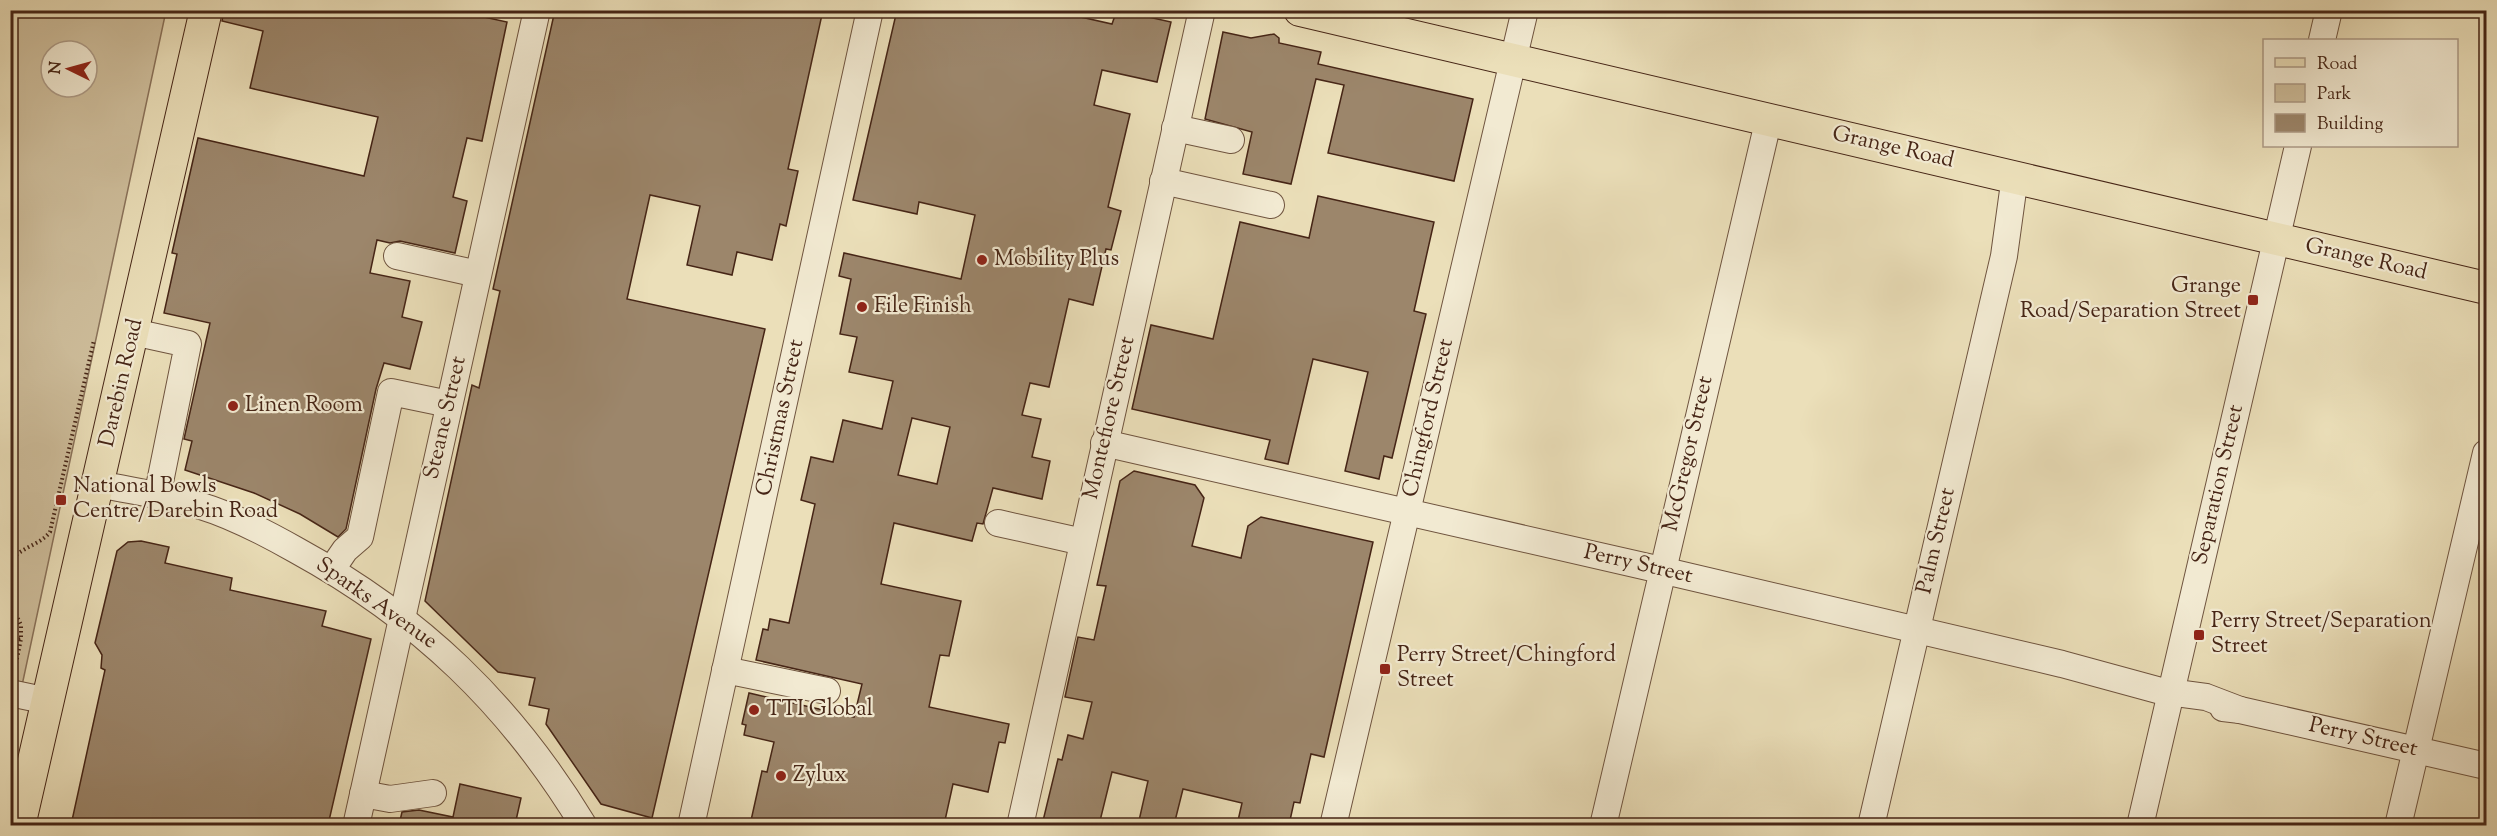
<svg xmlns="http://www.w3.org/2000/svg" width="2497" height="836" font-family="'Sorts Mill Goudy',serif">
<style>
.green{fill:#cfbf9d;stroke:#8a725a;stroke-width:1.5;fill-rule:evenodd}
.building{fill:#9c866b;stroke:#462516;stroke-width:1.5;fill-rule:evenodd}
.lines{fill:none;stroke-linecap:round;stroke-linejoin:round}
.minor-casing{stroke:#6f543f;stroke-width:28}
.major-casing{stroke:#462516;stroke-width:34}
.path{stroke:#462516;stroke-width:4;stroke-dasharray:1.5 3;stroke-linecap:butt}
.minor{stroke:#f2ead2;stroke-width:26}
.major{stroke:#ebdfb9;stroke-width:32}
.poi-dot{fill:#8f2418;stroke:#f2ead2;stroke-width:2}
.labels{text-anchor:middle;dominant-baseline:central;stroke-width:4.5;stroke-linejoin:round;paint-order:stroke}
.street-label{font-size:22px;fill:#462516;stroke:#f2ead2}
.poi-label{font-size:22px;fill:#462516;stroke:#f2ead2;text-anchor:start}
</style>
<rect width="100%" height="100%" fill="#ebdfb9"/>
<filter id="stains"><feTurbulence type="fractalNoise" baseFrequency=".00333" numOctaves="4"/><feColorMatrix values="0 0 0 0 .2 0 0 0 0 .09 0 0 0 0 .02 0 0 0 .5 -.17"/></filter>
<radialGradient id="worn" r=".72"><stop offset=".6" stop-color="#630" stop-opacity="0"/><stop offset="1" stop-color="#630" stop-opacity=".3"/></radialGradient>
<path class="green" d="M11 11H166L11 737ZM51 51H87V87H51Z"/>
<g class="building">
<polygon points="224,10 452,10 507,22 482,141 467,138 453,197 467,201 455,253 400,241 390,243 377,240 370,273 410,281 402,317 422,322 410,369 384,363 376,389 346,529 338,537 300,514 254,493 185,470 192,441 184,439 210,323 164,313 177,254 172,253 198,138 364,176 378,117 250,88 263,31 222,21"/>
<polygon points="555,10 823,10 788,169 798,171 786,226 780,224 772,260 737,252 732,275 687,265 700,206 650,195 627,299 765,329 652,818 601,804 546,724 549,709 529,705 535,678 498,672 425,601 472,385 479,388 500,291 493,289"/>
<path d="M897 10H1050L1112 24 1117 10 1171 22 1157 82 1102 70 1094 105 1130 114 1108 207 1121 211 1111 250 1106 249 1093 305 1069 299 1049 387 1030 383 1022 415 1041 419 1032 457 1050 461 1042 499 993 488 983 524 977 523 972 541 894 523 881 584 961 601 949 656 940 655 929 707 1009 724 1005 743 999 742 988 792 953 784 944 825H750L762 771 767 772 774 742 744 735 746 725 742 724 749 693 854 717 862 684 756 660 763 629 768 630 770 619 789 623 815 504 801 500 811 457 833 462 843 420 882 429 893 381 849 372 857 337 840 334 851 279 839 276 844 253 961 279 975 215 919 202 917 214 853 200ZM912 418 950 427 937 484 898 475Z"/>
<polygon points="1223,32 1251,38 1274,34 1279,38 1279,43 1321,52 1318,64 1473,99 1454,181 1328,153 1344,85 1316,79 1291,184 1243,174 1252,132 1205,119"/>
<polygon points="1318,196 1434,222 1414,311 1426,314 1392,458 1384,456 1379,479 1345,471 1368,372 1313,359 1288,464 1265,459 1270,440 1132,409 1151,325 1213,339 1240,222 1309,238"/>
<polygon points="1134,471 1195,485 1204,498 1192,546 1241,558 1248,526 1261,517 1373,542 1324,757 1311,754 1300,803 1294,802 1289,825 1237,825 1242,803 1183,789 1174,825 1138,825 1148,781 1112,772 1099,825 1042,825 1058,759 1062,760 1068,735 1083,739 1092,702 1065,697 1078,637 1094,640 1106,586 1097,585 1120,481"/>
<polygon points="141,541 169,547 165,563 232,578 230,590 326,611 322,626 371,639 328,825 71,825 105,670 101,668 102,655 95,643 117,551 128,542"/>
<polygon points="460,784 521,798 515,825 399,825 402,812 419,810 453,817"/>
</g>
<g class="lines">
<g class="minor-casing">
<g id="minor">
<polyline points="2322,40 2329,10"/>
<polyline points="1175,128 1231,140"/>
<polyline points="1163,181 1271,205"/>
<polyline points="397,256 478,274"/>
<polyline points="133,332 188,344 157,497"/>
<polyline points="1104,443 1661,570 2062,664 2161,691 2206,697 2240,710"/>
<path d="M99 484C132 491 168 496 201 506 234 516 266 533 296 550 420 618 510 704 584 826"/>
<polyline points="998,523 1083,542"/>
<polyline points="332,569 345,550 360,537 391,392 449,404"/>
<polyline points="725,670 827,691"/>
<polyline points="10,693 48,701"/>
<polyline points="2223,708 2240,710 2486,766"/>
<polyline points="363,794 390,799 433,793"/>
<polyline points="356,826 537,10"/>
<polyline points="691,826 870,10"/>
<polyline points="1020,826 1202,10"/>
<polyline points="1333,826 1525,10"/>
<polyline points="1603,826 1769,118"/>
<polyline points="1871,826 2004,256 2015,176"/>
<polyline points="2140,826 2298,146"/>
<polyline points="2398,826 2486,453"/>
</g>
</g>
<g class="major-casing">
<g id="major">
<polyline points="1300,10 2486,288"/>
<polyline points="19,826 206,10"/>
</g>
</g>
<g class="path">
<path d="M10 561C21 547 40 545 50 532L94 340"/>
<polyline points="10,602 21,625 21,639 14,673"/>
<polyline points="10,641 21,639"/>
</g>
<use href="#minor" class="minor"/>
<use href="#major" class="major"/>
</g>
<g class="poi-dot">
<circle cx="982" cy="260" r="6"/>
<rect x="2247" y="294" width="12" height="12" rx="3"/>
<circle cx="862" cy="307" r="6"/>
<circle cx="233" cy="406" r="6"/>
<rect x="55" y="494" width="12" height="12" rx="3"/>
<rect x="2193" y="629" width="12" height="12" rx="3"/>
<rect x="1379" y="663" width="12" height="12" rx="3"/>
<circle cx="754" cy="710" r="6"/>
<circle cx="781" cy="776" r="6"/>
</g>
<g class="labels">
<g class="street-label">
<text transform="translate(1893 148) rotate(13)">Grange Road</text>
<text transform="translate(2366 260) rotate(13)">Grange Road</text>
<text transform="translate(122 383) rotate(-77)">Darebin Road</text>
<text transform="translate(446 418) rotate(-77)">Steane Street</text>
<text transform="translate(781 418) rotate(-78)">Christmas Street</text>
<text transform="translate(1110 418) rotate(-77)">Montefiore Street</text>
<text transform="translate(1429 418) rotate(-77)">Chingford Street</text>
<text transform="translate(1689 454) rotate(-77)">McGregor Street</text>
<text transform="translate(2219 485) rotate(-77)">Separation Street</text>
<text transform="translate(1937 541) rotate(-77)">Palm Street</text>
<text transform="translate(1638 565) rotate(13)">Perry Street</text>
<text transform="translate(376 604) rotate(35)">Sparks Avenue</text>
<text transform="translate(2363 738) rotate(13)">Perry Street</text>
</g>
<g class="poi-label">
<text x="994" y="260">Mobility Plus</text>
<text x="2241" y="287" text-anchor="end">Grange<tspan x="2241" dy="25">Road/Separation Street</tspan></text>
<text x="874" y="307">File Finish</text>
<text x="245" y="406">Linen Room</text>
<text x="73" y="487">National Bowls<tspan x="73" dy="25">Centre/Darebin Road</tspan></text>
<text x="2211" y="622">Perry Street/Separation<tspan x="2211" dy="25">Street</tspan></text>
<text x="1397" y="656">Perry Street/Chingford<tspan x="1397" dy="25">Street</tspan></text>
<text x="766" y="710">TTI Global</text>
<text x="793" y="776">Zylux</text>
</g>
</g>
<rect width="2497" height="836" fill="none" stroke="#ebdfb9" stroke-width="36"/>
<rect x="12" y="12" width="2473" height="812" fill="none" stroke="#462516" stroke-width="3"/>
<rect x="18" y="18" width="2461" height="800" fill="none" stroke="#462516" stroke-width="1.5"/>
<rect x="2263" y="39" width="195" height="108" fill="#f2ead2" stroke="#ad9b87" stroke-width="1.5"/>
<rect x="2275" y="58" width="30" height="9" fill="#ebdfb9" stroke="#ad9b87" stroke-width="1.5"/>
<text x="2317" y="69" font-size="18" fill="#462516">Road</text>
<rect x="2275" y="84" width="30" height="18" fill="#cfbf9d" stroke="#ad9b87" stroke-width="1.5"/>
<text x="2317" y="99" font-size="18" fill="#462516">Park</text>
<rect x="2275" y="114" width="30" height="18" fill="#9c866b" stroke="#ad9b87" stroke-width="1.5"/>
<text x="2317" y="129" font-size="18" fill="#462516">Building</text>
<g transform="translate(69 69) rotate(275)"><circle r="28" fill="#f2ead2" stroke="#ad9b87" stroke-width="1.5"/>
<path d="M0-4.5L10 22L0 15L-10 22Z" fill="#8f2418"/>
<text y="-9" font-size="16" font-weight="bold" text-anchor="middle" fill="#462516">N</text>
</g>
<rect width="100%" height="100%" filter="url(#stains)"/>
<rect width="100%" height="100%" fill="url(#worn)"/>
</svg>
